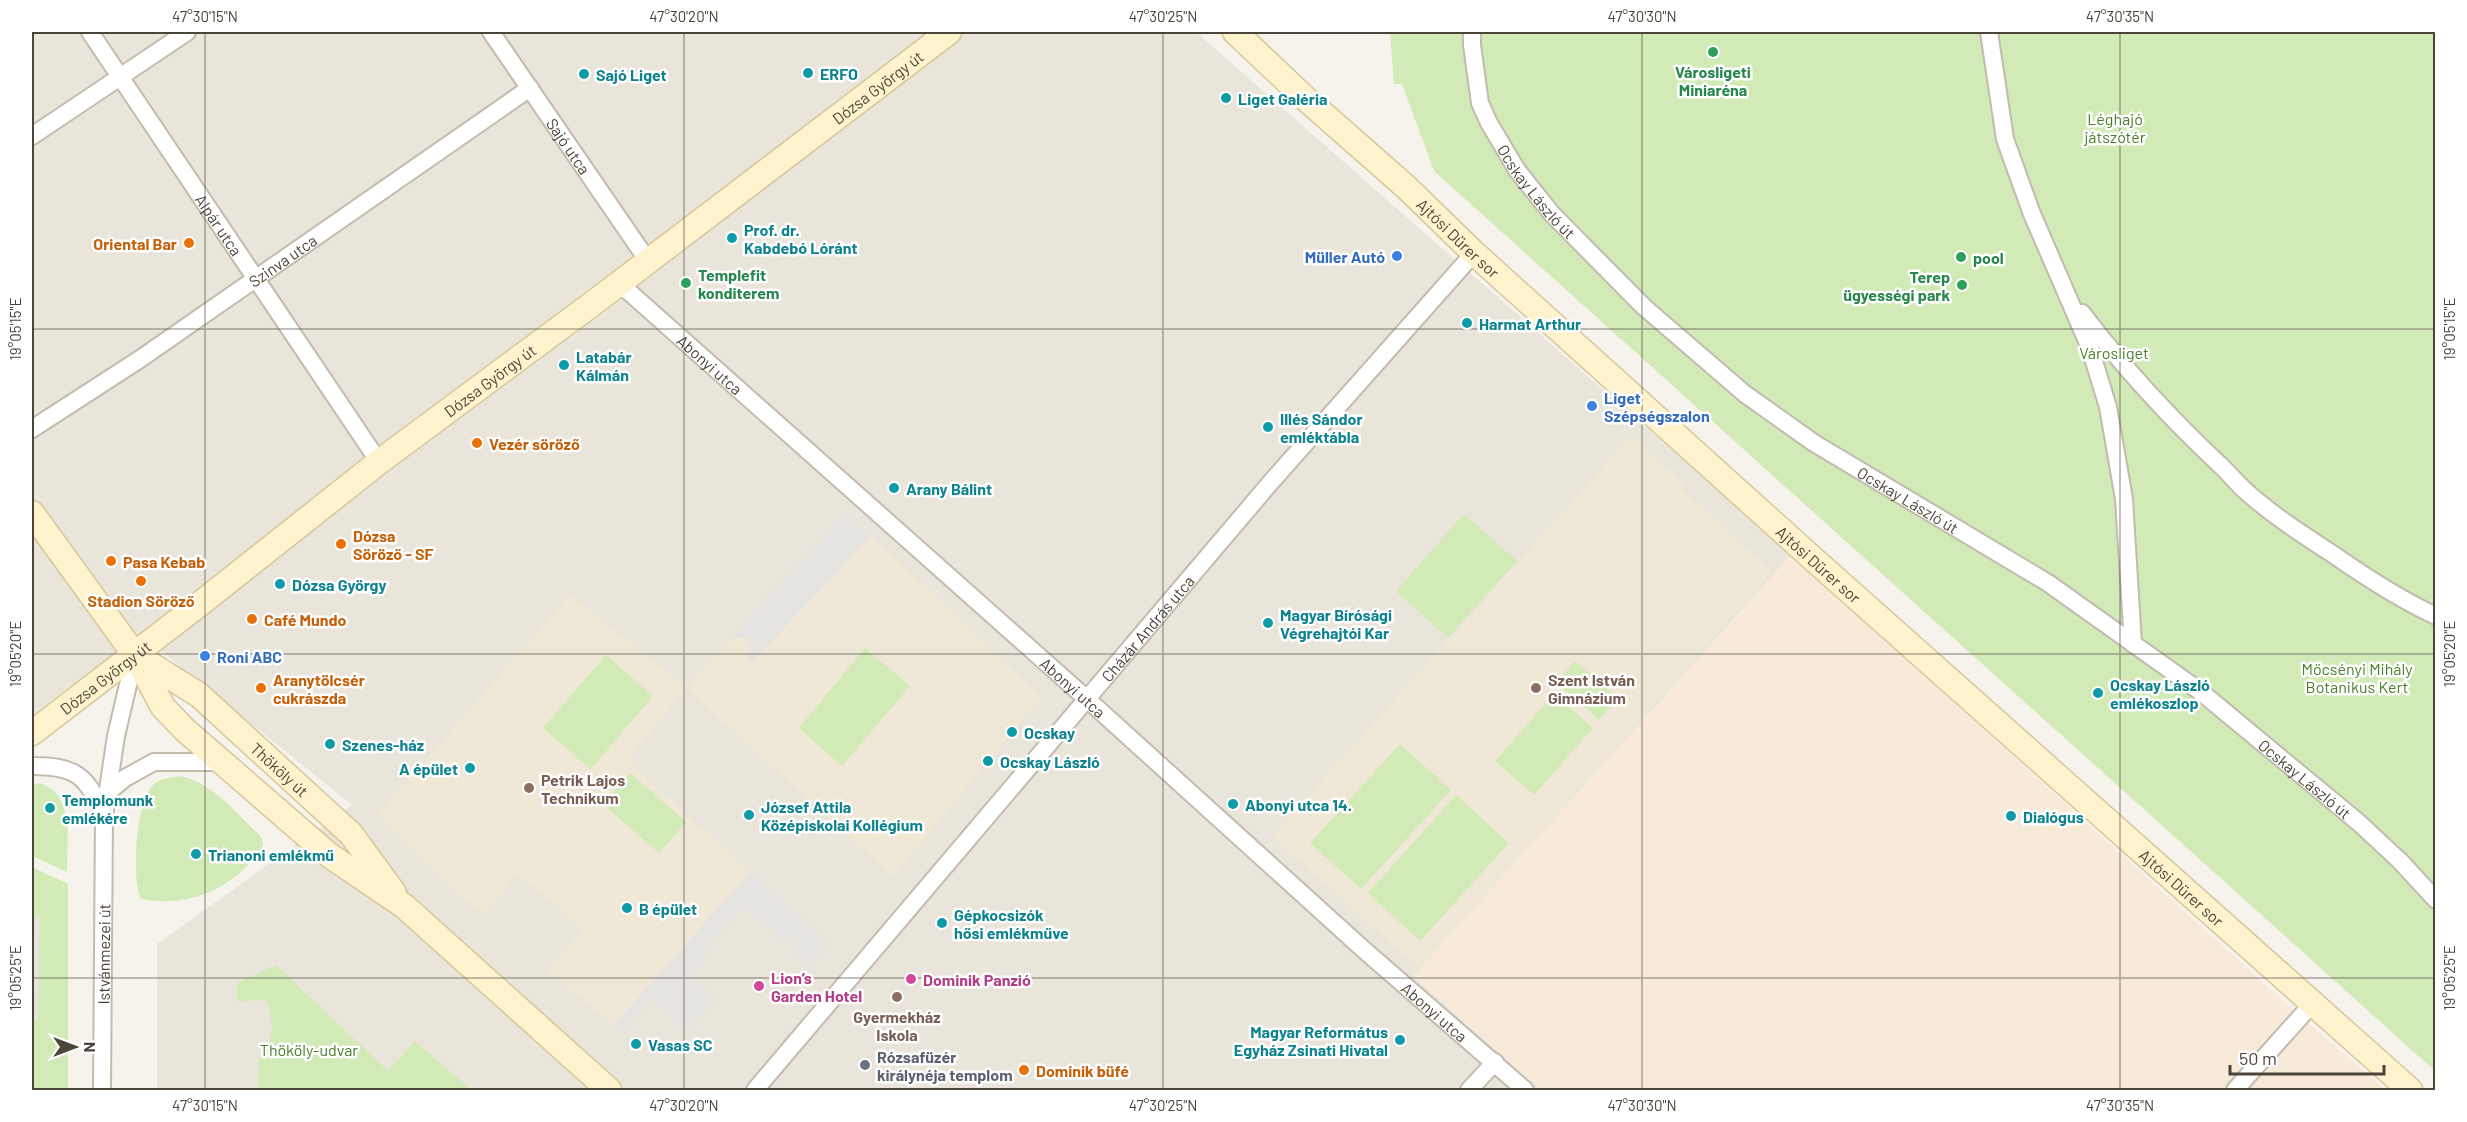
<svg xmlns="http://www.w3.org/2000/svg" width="2467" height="1122" font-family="Barlow,sans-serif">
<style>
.residential{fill:#eae5da}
.commercial{fill:#f7ead8}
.education{fill:#efe8d6}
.green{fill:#d2eab5}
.parking{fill:#e5e3e0}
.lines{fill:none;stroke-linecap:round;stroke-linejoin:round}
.street-casing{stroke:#c2bbae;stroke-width:20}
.secondary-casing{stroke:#d6c79b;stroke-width:27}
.street{stroke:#fff;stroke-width:16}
.secondary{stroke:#fff3cd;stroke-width:24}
.ticks{fill:none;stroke:#4b4439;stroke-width:1.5;stroke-opacity:0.45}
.leisure-dot{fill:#2e9e5b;stroke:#fff;stroke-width:2}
.culture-dot{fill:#0f9aa8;stroke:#fff;stroke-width:2}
.food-dot{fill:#e8710a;stroke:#fff;stroke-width:2}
.shop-dot{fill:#3f7fe0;stroke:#fff;stroke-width:2}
.education-dot{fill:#8d6e63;stroke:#fff;stroke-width:2}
.hotel-dot{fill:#d1479c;stroke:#fff;stroke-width:2}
.worship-dot{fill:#6b7280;stroke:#fff;stroke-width:2}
.labels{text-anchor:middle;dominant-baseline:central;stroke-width:5;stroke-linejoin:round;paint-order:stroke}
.leisure-label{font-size:16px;font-weight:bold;fill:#27864d;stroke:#fff;text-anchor:start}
.culture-label{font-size:16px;font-weight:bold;fill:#0d838f;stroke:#fff;text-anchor:start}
.street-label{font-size:16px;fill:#4b4439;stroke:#fff}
.park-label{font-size:16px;fill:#4a7f2a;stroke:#fff}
.food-label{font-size:16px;font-weight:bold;fill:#c56008;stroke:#fff;text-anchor:start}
.shop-label{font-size:16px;font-weight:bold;fill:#366cbe;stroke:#fff;text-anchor:start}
.education-label{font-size:16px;font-weight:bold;fill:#785e54;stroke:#fff;text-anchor:start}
.hotel-label{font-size:16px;font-weight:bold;fill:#b23c85;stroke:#fff;text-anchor:start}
.worship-label{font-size:16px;font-weight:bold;fill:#5b616d;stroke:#fff;text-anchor:start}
.neatline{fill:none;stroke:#4b4439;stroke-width:2}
.ticks-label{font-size:15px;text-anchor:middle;fill:#4b4439}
</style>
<rect width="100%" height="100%" fill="#f6f3ec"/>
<polygon class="residential" points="32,32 1196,32 1791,555 1413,976 1541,1090 157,1090 157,944 352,805 161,651 106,659 32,715"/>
<polygon class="commercial" points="1791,555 2282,1000 2385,1090 1541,1090 1413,976"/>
<g class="education">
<polygon points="1631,436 1685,485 1681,489 1772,571 1420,969 1272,836"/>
<polygon points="846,512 1041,697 893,876 686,688 627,760 750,872 614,1025 548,971 583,929 518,874 482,915 377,815 570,595 687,688"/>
</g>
<g class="green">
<polygon points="1390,32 2435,32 2435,1071 1434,171 1402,84 1394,84"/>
<polygon points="1464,514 1517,561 1448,638 1396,591"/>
<polygon points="865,648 910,686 842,766 799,728"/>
<polygon points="606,655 653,696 591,769 543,728"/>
<polygon points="1575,661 1618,698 1599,720 1556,683"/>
<polygon points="1554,694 1593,728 1534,795 1495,761"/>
<polygon points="1400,744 1451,790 1361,889 1310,843"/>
<polygon points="630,773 686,822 659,853 603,804"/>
<path d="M179 776C212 781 239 816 262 838L263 846C261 853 254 858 249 864 221 894 181 907 141 899 131 880 136 801 153 785 159 778 171 778 179 776Z"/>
<path d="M39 783C76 794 67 842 67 872L32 856V785Z"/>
<polygon points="1456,795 1509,843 1420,941 1368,893"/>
<polygon points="32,867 68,884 68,1090 32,1090"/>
<path d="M276 965 388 1071 415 1041 471 1090 258 1089 259 1057H264C273 1036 275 1021 266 1000L237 1001V983Z"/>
</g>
<g class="parking">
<polygon points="846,512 871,536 752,662 747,657 751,648 748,641 742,637 735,640 732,637"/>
<polygon points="750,872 829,944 808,965 793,951 798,945 789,936 784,942 743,906 702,953 707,958 690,977 716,1000 688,1031 652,999 622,1032 614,1025"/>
<polygon points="32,917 40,917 38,1021 32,1021"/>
</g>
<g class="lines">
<g class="street-casing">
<g id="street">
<path id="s1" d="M90 32 379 462"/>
<path id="s2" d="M491 32 648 261"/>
<path id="s3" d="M1472 32V45L1480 103 1489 123 1517 170 1552 214 1644 307 1745 394 1814 443 2048 583 2201 692 2358 822 2400 861 2436 900"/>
<polyline points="1989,32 2005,139 2032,214 2090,348 2108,407 2124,499 2133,644"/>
<polyline points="32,136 187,32"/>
<path id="s4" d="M619 283 1088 700 1363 949 1525 1090"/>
<path d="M2082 313C2123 367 2170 418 2220 465 2230 474 2238 485 2249 494 2275 517 2305 536 2334 555 2367 578 2399 599 2436 616"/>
<path id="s5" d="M32 429 140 359 530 88"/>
<path d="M32 766C74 766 86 774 103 813"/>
<polyline points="106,794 125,778 154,762 220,762"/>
<path id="s6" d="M102 1090 104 816 116 736 135 655"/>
<path id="s7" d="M755 1090 1271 482 1474 253"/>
<polyline points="1469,1090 1495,1062"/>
<polyline points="2235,1090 2312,1004"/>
</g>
</g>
<g class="secondary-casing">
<g id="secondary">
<path id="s8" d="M1235 32 1306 99 1406 187 1474 253 1811 557 2410 1090"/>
<polyline points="32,513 135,655 163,707 185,730 329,855 404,906 609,1090"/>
<path id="s9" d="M137 656 199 695 351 834 394 893"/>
<path id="s10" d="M32 733 201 603 379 462 596 301 949 32"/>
</g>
</g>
<use href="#street" class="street"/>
<use href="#secondary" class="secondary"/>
</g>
<path class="ticks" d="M205 32V1090M684 32V1090M1163 32V1090M1642 32V1090M2120 32V1090M32 329H2436M32 654H2436M32 978H2436"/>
<g class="leisure-dot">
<circle cx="1713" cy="52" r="6"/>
<circle cx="1961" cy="257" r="6"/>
<circle cx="686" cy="283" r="6"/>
<circle cx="1962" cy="285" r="6"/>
</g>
<g class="culture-dot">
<circle cx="808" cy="73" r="6"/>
<circle cx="584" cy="74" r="6"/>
<circle cx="1226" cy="98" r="6"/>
<circle cx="732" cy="238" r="6"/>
<circle cx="1467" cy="323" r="6"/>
<circle cx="564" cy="365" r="6"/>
<circle cx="1268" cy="427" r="6"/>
<circle cx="894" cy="488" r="6"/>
<circle cx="280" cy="584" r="6"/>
<circle cx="1268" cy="623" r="6"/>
<circle cx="2098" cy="693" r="6"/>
<circle cx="1012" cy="732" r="6"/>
<circle cx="330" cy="744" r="6"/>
<circle cx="988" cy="761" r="6"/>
<circle cx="470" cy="768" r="6"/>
<circle cx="1233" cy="804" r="6"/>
<circle cx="50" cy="808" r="6"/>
<circle cx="749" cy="815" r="6"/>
<circle cx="2011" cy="816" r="6"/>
<circle cx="196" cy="854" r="6"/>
<circle cx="627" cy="908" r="6"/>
<circle cx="942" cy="923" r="6"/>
<circle cx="1400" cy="1040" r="6"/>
<circle cx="636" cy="1044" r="6"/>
</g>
<g class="food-dot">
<circle cx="189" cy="243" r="6"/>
<circle cx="477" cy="443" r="6"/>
<circle cx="341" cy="544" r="6"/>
<circle cx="111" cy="561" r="6"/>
<circle cx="141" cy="581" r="6"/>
<circle cx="252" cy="619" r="6"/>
<circle cx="261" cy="688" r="6"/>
<circle cx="1024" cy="1070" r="6"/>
</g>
<g class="shop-dot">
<circle cx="1397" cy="256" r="6"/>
<circle cx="1592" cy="406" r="6"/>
<circle cx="205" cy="656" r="6"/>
</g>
<g class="education-dot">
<circle cx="1536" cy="688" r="6"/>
<circle cx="529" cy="788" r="6"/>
<circle cx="897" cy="997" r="6"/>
</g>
<g class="hotel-dot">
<circle cx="911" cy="979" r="6"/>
<circle cx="759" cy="986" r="6"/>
</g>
<circle class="worship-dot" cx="865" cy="1065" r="6"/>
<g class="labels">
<g class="leisure-label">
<text x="1713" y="71" text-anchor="middle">Városligeti<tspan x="1713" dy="18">Miniaréna</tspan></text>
<text x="1973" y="257">pool</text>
<text x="698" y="274">Templefit<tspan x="698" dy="18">konditerem</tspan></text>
<text x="1950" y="276" text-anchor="end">Terep<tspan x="1950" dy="18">ügyességi park</tspan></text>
</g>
<g class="culture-label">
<text x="820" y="73">ERFO</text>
<text x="596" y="74">Sajó Liget</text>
<text x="1238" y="98">Liget Galéria</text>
<text x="744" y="229">Prof. dr.<tspan x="744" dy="18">Kabdebó Lóránt</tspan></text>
<text x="1479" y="323">Harmat Arthur</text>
<text x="576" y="356">Latabár<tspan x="576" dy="18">Kálmán</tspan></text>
<text x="1280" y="418">Illés Sándor<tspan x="1280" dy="18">emléktábla</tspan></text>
<text x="906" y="488">Arany Bálint</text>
<text x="292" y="584">Dózsa György</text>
<text x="1280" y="614">Magyar Bírósági<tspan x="1280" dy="18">Végrehajtói Kar</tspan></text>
<text x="2110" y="684">Ocskay László<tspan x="2110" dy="18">emlékoszlop</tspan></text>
<text x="1024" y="732">Ocskay</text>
<text x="342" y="744">Szenes-ház</text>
<text x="1000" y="761">Ocskay László</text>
<text x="458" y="768" text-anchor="end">A épület</text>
<text x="62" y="799">Templomunk<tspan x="62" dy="18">emlékére</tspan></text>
<text x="1245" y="804">Abonyi utca 14.</text>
<text x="761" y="806">József Attila<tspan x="761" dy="18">Középiskolai Kollégium</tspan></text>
<text x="2023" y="816">Dialógus</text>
<text x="208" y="854">Trianoni emlékmű</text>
<text x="639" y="908">B épület</text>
<text x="954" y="914">Gépkocsizók<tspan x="954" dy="18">hősi emlékműve</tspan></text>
<text x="1388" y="1031" text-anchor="end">Magyar Református<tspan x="1388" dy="18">Egyház Zsinati Hivatal</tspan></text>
<text x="648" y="1044">Vasas SC</text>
</g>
<g class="street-label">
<text stroke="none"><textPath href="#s10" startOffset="1064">Dózsa György út</textPath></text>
<text stroke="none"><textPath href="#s2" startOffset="138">Sajó utca</textPath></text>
<text stroke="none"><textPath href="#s3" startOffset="177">Ocskay László út</textPath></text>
<text stroke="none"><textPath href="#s1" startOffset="232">Alpár utca</textPath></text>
<text stroke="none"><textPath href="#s8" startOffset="304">Ajtósi Dürer sor</textPath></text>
<text stroke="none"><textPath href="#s5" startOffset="302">Szinva utca</textPath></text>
<text stroke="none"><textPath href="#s4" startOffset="122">Abonyi utca</textPath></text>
<text stroke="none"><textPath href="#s10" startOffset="578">Dózsa György út</textPath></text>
<text stroke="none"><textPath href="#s3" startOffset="663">Ocskay László út</textPath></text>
<text stroke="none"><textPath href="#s8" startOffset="790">Ajtósi Dürer sor</textPath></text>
<text stroke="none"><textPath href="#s7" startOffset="606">Cházár András utca</textPath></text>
<text stroke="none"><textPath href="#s10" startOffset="92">Dózsa György út</textPath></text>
<text stroke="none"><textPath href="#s4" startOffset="608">Abonyi utca</textPath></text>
<text stroke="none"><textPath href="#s9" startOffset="183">Thököly út</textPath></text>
<text stroke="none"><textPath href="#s3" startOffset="1149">Ocskay László út</textPath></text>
<text stroke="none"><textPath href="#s8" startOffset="1276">Ajtósi Dürer sor</textPath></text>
<text stroke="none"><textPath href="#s6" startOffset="136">Istvánmezei út</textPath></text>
<text stroke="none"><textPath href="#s4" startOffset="1094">Abonyi utca</textPath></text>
</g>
<g class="park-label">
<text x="2115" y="118">Léghajó<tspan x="2115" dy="18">játszótér</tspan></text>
<text x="2114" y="352">Városliget</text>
<text x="2357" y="668">Mőcsényi Mihály<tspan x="2357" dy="18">Botanikus Kert</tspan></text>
<text x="309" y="1049">Thököly-udvar</text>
</g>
<g class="food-label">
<text x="177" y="243" text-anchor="end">Oriental Bar</text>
<text x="489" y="443">Vezér söröző</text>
<text x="353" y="535">Dózsa<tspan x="353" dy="18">Söröző - SF</tspan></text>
<text x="123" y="561">Pasa Kebab</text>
<text x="141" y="600" text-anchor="middle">Stadion Söröző</text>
<text x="264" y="619">Café Mundo</text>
<text x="273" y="679">Aranytölcsér<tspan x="273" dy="18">cukrászda</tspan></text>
<text x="1036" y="1070">Dominik büfé</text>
</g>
<g class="shop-label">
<text x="1385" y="256" text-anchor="end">Müller Autó</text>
<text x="1604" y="397">Liget<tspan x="1604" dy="18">Szépségszalon</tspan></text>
<text x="217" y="656">Roni ABC</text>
</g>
<g class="education-label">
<text x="1548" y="679">Szent István<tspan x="1548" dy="18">Gimnázium</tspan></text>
<text x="541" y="779">Petrik Lajos<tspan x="541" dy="18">Technikum</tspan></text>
<text x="897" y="1016" text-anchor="middle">Gyermekház<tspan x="897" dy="18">Iskola</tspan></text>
</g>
<g class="hotel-label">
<text x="771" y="977">Lion’s<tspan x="771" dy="18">Garden Hotel</tspan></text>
<text x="923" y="979">Dominik Panzió</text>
</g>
<g class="worship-label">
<text x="877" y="1056">Rózsafüzér<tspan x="877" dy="18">királynéja templom</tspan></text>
</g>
</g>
<rect width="2467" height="1122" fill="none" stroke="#ffffff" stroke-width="66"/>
<g transform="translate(75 1047) rotate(90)" stroke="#ffffff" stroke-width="4.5" paint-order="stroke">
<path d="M0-4.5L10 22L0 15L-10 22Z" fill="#4b4439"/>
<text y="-9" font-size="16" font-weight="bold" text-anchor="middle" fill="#4b4439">N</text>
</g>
<path d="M2230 1065v9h154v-9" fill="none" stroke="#4b4439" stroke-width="3"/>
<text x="2239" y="1065" font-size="18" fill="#4b4439" stroke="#ffffff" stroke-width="4.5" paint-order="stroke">50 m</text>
<rect x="33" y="33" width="2401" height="1056" class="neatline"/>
<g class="ticks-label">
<text x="205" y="22">47°30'15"N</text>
<text x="684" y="22">47°30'20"N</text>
<text x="1163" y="22">47°30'25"N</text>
<text x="1642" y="22">47°30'30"N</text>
<text x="2120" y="22">47°30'35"N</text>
<text transform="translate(2450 329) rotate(-90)" y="5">19°05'15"E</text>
<text transform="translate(16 329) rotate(-90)" y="5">19°05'15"E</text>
<text transform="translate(2450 654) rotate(-90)" y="5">19°05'20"E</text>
<text transform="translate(16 654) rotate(-90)" y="5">19°05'20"E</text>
<text transform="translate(2450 978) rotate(-90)" y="5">19°05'25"E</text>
<text transform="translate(16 978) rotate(-90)" y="5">19°05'25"E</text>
<text x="205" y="1111">47°30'15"N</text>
<text x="684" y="1111">47°30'20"N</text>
<text x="1163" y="1111">47°30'25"N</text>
<text x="1642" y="1111">47°30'30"N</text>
<text x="2120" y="1111">47°30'35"N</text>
</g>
</svg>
